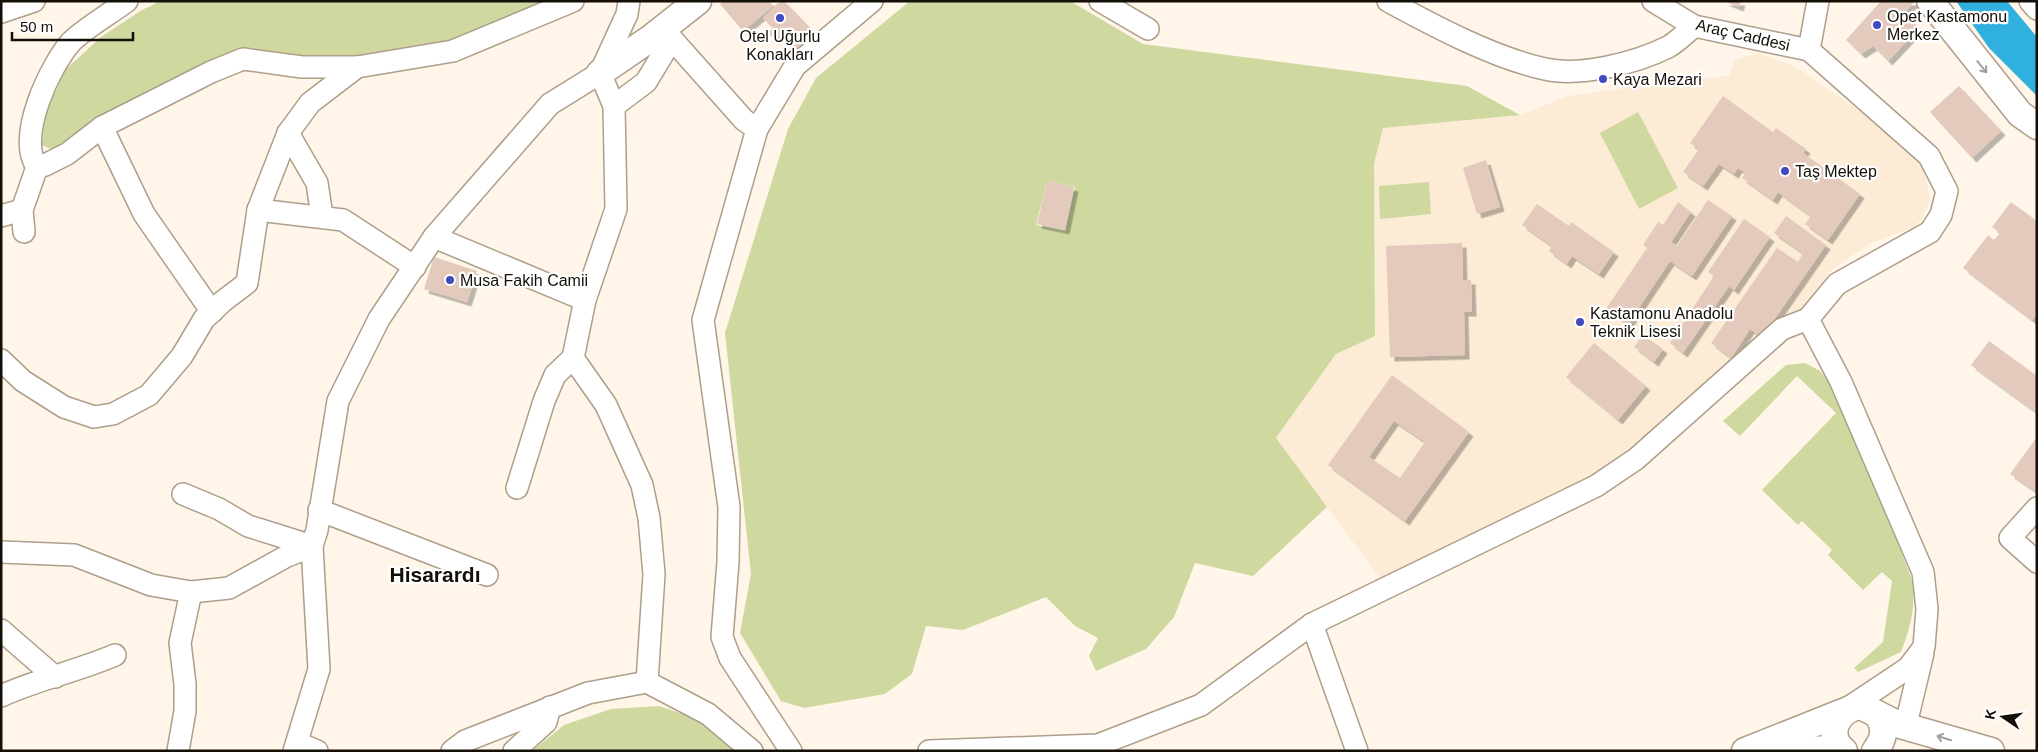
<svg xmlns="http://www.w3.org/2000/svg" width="2038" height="752" font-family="Arial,sans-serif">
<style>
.built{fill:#fcebd5}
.green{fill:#cfd89f;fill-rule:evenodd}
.water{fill:#2fb0de}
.building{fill:#e3cabc;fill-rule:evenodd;filter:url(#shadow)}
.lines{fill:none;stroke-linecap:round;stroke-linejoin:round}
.minor-casing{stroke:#ae9e8a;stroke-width:24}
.major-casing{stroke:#ae9e8a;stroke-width:29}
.minor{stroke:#fff;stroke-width:21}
.major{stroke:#fff;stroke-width:26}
.oneway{stroke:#a19f9c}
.poi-dot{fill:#3e4abe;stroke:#fff;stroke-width:2}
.labels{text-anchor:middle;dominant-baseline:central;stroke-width:4.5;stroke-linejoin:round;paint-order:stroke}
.poi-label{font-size:16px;fill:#140f07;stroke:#fff;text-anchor:start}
.street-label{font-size:16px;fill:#140f07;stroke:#fff}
.district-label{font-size:21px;font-weight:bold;fill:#140f07;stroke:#fff}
</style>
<defs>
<filter id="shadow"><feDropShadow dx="4.5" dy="4.5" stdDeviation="0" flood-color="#0004"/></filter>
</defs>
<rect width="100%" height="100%" fill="#fff5e8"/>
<polygon class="built" points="1758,53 1798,68 1912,147 1922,161 1930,199 1922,219 1913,228 1871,243 1831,270 1803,308 1680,403 1594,485 1383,582 1276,439 1336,354 1375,336 1374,164 1383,128 1520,115 1568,96 1684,80 1729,76 1734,61"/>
<g class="green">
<polygon points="161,1 560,1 517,27 374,60 257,59 58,152 42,145 45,114 66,69 101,37 142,10"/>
<path d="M910 1H1070L1143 44 1467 86 1520 115 1383 128 1374 164 1375 336 1336 354 1276 438 1327 507 1253 576 1195 563 1174 617 1146 649 1096 671 1089 656 1098 638 1075 626 1046 597 963 630 926 626 912 674 885 694 804 708 781 701 740 633 751 574 725 333 788 129 816 78ZM1047 181 1075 187 1065 231 1036 225Z"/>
<polygon points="1638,112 1678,188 1639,209 1600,133"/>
<polygon points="1429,182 1431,214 1380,219 1379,186"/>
<path d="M1805 363 1820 371 1836 390 1849 418 1911 577C1917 604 1911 626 1901 652L1858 672 1854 668 1883 642 1892 581 1882 572 1863 590 1828 555 1832 550 1802 521 1798 525 1762 490 1836 413 1797 376 1740 436 1723 421 1786 365Z"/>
<polygon points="659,706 701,720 742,751 532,751 564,725 611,709"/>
</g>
<polygon class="water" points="1956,1 2007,1 2037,37 2037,96 1989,48"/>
<g class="building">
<polygon points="723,1 769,1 773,6 743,31 720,4"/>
<polygon points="780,1 784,1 820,38 803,55 781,34 775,40 768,33 773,28 763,18"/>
<polygon points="1724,1 1741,1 1739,7"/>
<polygon points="1881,1 1915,1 1904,13 1919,28 1888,61 1873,46 1861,54 1846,40"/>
<polygon points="1959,86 2001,131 1972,158 1930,112"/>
<polygon points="1723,96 1773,132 1776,128 1806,149 1803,153 1860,194 1828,240 1805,224 1811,216 1778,192 1773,200 1742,178 1746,173 1738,168 1734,174 1719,164 1703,186 1683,172 1699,149 1690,143"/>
<polygon points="1486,160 1500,207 1477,214 1463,168"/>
<polygon points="1047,181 1074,187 1065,230 1037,224"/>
<polygon points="1708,200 1732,216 1692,276 1670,261 1628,324 1606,309 1647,248 1643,245 1658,222 1663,225 1678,202 1691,212 1671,242 1677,246"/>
<polygon points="2011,202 2037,221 2037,314 2032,320 1963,268 1988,235 1994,240 2000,233 1992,227"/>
<polygon points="1537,204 1569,226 1571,222 1614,252 1599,274 1572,256 1567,264 1549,251 1552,246 1522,225"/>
<polygon points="1786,216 1826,245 1762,337 1750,329 1731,358 1711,343 1777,248 1798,262 1803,253 1774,233"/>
<polygon points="1744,219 1770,237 1734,290 1729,286 1683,353 1670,343 1714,276 1708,272"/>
<polygon points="1462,243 1463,280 1471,280 1472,312 1464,312 1465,355 1390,357 1386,246"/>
<polygon points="434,257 477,271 467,302 424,289"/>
<polygon points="1643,335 1663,349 1654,362 1634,347"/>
<polygon points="1989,341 2037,376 2037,413 1971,365"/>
<polygon points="1594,343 1646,386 1618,420 1566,377"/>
<path d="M1392 375 1469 432 1405 521 1328 465ZM1394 421 1425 442 1400 478 1369 457Z"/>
<polygon points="2037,437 2037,489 2035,491 2010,474"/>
</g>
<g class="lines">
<g class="minor-casing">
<g id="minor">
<path d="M127 1C111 13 84 29 71 42 50 66 16 137 37 167L45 165 67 154 102 127 211 72 243 59 302 67H357L453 51 573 1"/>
<polyline points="1100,1 1148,29"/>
<path d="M1388 1C1434 26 1494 58 1545 69 1580 77 1636 63 1668 47 1677 42 1686 33 1694 26"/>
<polyline points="1653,1 1694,26 1809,50"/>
<polyline points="1818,1 1809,50 1929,156 1947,191 1941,215 1930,232 1837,284 1808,319 1841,382 1923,572 1927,609 1924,647 1908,668 1845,710"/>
<polyline points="2030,1 2037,9"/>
<polyline points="1,12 34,1"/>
<polyline points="663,29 744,120 757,129"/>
<polyline points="614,106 646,82 672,39"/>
<polyline points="102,127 144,214 212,312"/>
<polyline points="288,133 317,183 322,216"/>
<polyline points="258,210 343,220 415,267"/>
<polyline points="1,216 22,210"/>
<polyline points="24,232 22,210 37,167"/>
<polyline points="434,237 585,300"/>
<polyline points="573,358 606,405 642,485 649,518 654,574 647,682"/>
<polyline points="1,360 23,381 64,407 94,417 113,414 149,395 182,356 204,319 222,302 247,283 258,210 288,133 310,103 357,67"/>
<polyline points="517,488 544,401 555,375 573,358 585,300 616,209 614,106 600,73"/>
<polyline points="183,494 219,509 248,526 312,546"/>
<polyline points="2037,508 2010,538 2037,562"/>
<polyline points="319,510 487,575"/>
<polyline points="1,552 74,555 151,585 191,592 229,588 285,557 312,546"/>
<polyline points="1312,624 1357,751"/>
<polyline points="1,630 55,677"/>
<path d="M1 696C38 679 78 671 115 655"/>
<polyline points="1897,724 1907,720 1923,653"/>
<polyline points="298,743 317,751"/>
<polyline points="178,751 185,711 185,684 180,643 191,592"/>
<polyline points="294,751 319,669 312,546 317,530 338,401 379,319 434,237 550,104 600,73 627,14 629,1"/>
<polyline points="452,751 465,741 588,693 647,682 708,714 752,751"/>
<polyline points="514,751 546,722 550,707"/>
<polyline points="791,751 730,658 722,637 728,562 729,507 703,320 757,129 795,66 872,1"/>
<polyline points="929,751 1098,745 1201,705 1312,624 1596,486 1636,459 1782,329 1808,319"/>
</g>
</g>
<g class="major-casing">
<g id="major">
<polyline points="1930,1 2020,114 2037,126"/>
<polyline points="600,73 651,38 698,1"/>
<polyline points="1745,751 1843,712"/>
<polyline points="1762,751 1842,749"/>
<path d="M1844 751C1824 735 1838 708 1861 706L1897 724 1991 751"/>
<path d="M1875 751C1885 738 1886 727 1877 714"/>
</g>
</g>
<use href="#minor" class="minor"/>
<use href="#major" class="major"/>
</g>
<defs><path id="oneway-shaft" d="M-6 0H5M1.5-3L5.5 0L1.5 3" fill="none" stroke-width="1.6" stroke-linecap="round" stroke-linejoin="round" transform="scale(1.25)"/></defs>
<g class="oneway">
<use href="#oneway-shaft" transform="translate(1982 67) rotate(51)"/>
<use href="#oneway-shaft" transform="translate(1944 738) rotate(-163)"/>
</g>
<g class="poi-dot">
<circle cx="780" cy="18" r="5"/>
<circle cx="1877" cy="25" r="5"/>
<circle cx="1603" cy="79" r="5"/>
<circle cx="1785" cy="171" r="5"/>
<circle cx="450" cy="280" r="5"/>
<circle cx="1580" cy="322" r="5"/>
</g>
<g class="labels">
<g class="poi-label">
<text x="1887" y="16">Opet Kastamonu<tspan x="1887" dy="18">Merkez</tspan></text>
<text x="780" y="36" text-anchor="middle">Otel Uğurlu<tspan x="780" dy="18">Konakları</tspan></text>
<text x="1613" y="79">Kaya Mezari</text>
<text x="1795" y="171">Taş Mektep</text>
<text x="460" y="280">Musa Fakih Camii</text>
<text x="1590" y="313">Kastamonu Anadolu<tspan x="1590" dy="18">Teknik Lisesi</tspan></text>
</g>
<g class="street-label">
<text transform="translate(1743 35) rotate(13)">Araç Caddesi</text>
</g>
<g class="district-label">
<text x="435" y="574">Hisarardı</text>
</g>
</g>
<rect width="2038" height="752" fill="none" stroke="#140f07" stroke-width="5"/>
<g transform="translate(2003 717) rotate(283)" stroke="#ffffff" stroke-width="4" paint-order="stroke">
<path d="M0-4L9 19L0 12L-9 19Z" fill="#140f07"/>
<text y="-8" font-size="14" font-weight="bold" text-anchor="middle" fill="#140f07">K</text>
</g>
<path d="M12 32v8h121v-8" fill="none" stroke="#140f07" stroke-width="2.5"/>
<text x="20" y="32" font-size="15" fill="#140f07" stroke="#ffffff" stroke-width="4" paint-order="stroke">50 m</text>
</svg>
